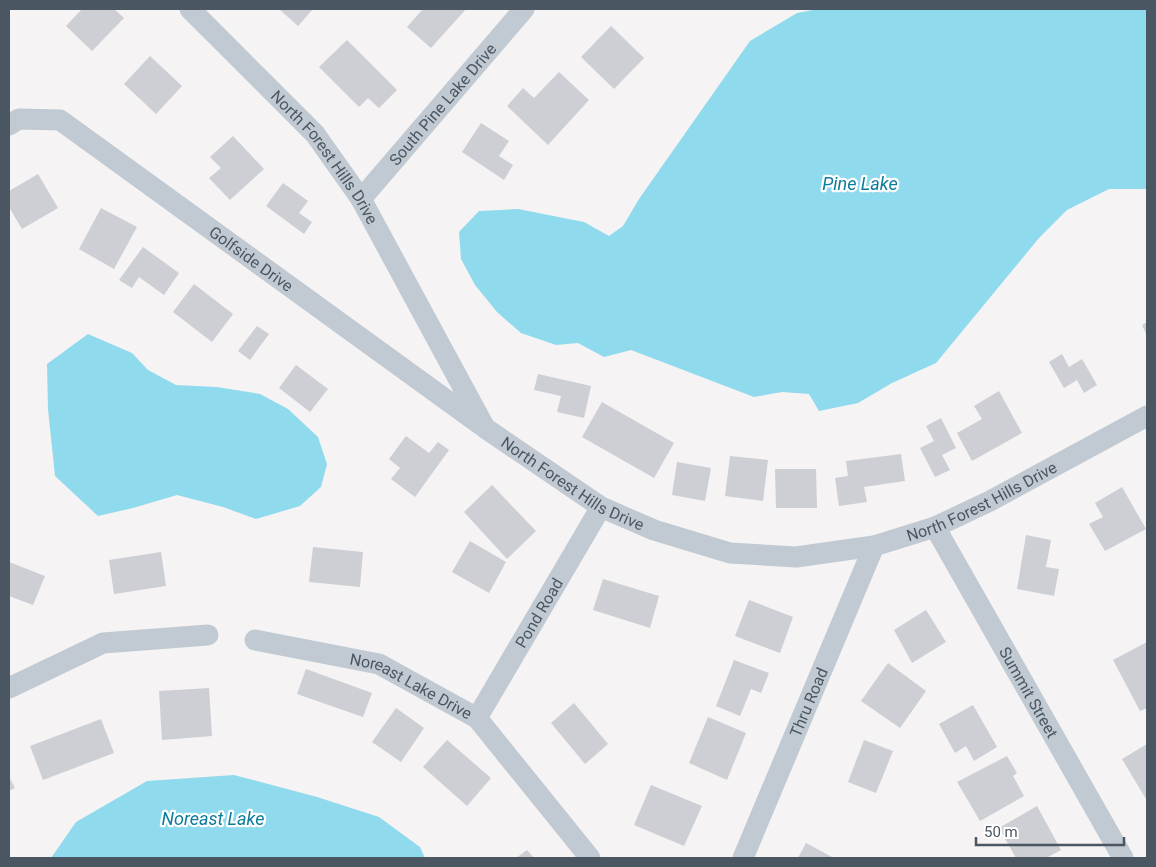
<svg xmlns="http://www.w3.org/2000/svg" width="1156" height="867" font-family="Roboto,sans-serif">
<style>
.water{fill:#90daee}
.building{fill:#cdcfd5}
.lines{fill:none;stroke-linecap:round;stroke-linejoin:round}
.minor{stroke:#c1cad2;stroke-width:21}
.labels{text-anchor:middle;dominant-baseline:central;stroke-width:4.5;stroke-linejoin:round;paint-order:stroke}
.street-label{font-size:16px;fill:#4a5661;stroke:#fff}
.water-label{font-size:18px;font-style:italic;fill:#0c7c9b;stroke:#fff}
</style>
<rect width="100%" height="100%" fill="#f5f3f3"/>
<g class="water">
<polygon points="818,9 1147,9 1147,189 1109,189 1067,210 1039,238 936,363 892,383 858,403 819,411 809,394 782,392 754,397 631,350 604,357 578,343 556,345 521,333 497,312 475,285 461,259 459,232 479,211 518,209 584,222 609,236 623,226 639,199 750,41 797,13"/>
<polygon points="88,334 132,353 148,370 176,385 217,387 260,394 288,409 318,437 327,464 321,487 300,506 256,519 223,507 177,495 133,508 98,516 55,476 48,409 47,364"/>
<polygon points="234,775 317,797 379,817 420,847 425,858 51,858 76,822 147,781"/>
</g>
<g class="building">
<polygon points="82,9 114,9 124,18 92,51 66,26"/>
<polygon points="279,9 313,9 298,26"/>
<polygon points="423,9 466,9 431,48 407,27"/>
<polygon points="611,26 644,58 614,89 581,57"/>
<polygon points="347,40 397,90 379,108 368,98 359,107 319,67"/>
<polygon points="150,56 182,86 156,114 124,84"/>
<polygon points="559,72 589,100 548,145 507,106 523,88 534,98"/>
<polygon points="481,123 509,141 499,156 513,165 504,180 462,152"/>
<polygon points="233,136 264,169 230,200 209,178 221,168 210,157"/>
<polygon points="38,174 58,208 22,229 9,207 9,191"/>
<polygon points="283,183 308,201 299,213 312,222 304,234 266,206"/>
<polygon points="101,208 137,227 114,269 79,249"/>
<polygon points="143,247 179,273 164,295 139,277 132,288 119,280"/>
<polygon points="194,284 233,314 212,342 173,312"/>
<polygon points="1147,322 1147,336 1142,325"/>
<polygon points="257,326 269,334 250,360 238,351"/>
<polygon points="1062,354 1069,367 1082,359 1097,385 1084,393 1077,380 1064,388 1049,362"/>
<polygon points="296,365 328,389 310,412 279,388"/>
<polygon points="538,374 591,386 584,418 557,412 561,396 534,390"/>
<polygon points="999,391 1022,433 972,461 957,433 982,419 974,406"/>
<polygon points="602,402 674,443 654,478 582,437"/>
<polygon points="941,418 956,448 942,455 950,470 935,477 920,448 934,441 926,426"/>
<polygon points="406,436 429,453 438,442 449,450 415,497 391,479 400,468 389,459"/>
<polygon points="901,454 905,481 864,487 867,502 839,506 835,478 848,476 846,461"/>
<polygon points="730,456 768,460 763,501 725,496"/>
<polygon points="677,462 711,468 705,501 672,495"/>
<polygon points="775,469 816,469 817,508 776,508"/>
<polygon points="492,485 536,531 507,559 464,512"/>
<polygon points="1122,487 1146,529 1105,551 1089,524 1103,517 1095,503"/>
<polygon points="1026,535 1051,540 1046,567 1059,569 1054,596 1017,589"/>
<polygon points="470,541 506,562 489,593 452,572"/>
<polygon points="313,547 363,552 360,587 309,582"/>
<polygon points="161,552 166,586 114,594 109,560"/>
<polygon points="9,562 45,576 33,605 9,596"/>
<polygon points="603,579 659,596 650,628 593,610"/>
<polygon points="749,600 793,617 780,653 735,636"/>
<polygon points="926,610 946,642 912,663 894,630"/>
<polygon points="1147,642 1147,708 1140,711 1113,660"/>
<polygon points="734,660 769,673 761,693 751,689 740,716 716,706"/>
<polygon points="888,663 926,691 900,728 861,701"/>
<polygon points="306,669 372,693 363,717 297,694"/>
<polygon points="209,688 212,736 162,740 159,691"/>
<polygon points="574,703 608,744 585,764 551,723"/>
<polygon points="973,705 997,747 974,761 966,746 955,753 939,724"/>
<polygon points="396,708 424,728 401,762 372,742"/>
<polygon points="708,717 746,733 727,780 689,763"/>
<polygon points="101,719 114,753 43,780 30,746"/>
<polygon points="447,740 491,778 467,806 423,767"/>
<polygon points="864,740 893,751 876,793 848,782"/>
<polygon points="1147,744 1147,798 1146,799 1122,759"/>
<polygon points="1007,756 1017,773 1013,776 1024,796 980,821 957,782"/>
<polygon points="9,777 15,788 9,791"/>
<polygon points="651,785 702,806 684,846 634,825"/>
<polygon points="1037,806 1061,850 1046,858 1016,858 999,828"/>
<polygon points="806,843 834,858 798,858"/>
<polygon points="527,850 534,858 516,858"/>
</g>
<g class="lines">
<g class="minor">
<path id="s1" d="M190 9 315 134 361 199 485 428 601 507 654 530 730 553 796 557 874 546 935 527 990 501 1147 416"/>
<path id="s2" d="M9 125 19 119 60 120 481 425"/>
<path id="s3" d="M361 199 524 9"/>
<path id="s4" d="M935 527 1123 858"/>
<path id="s5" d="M255 640 379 664 477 718 590 858"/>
<polyline points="9,688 103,643 208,635"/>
<path id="s6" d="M477 718 601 507"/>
<path id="s7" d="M743 858 874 546"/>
</g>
</g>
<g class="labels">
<g class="street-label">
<text stroke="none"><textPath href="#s3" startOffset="125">South Pine Lake Drive</textPath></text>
<text stroke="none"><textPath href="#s1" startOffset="201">North Forest Hills Drive</textPath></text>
<text stroke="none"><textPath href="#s2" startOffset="289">Golfside Drive</textPath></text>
<text stroke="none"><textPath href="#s1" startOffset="621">North Forest Hills Drive</textPath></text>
<text stroke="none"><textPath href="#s1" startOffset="1056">North Forest Hills Drive</textPath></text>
<text stroke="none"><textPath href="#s6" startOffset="122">Pond Road</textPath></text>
<text stroke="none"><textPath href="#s5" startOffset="164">Noreast Lake Drive</textPath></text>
<text stroke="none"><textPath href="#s4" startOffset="190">Summit Street</textPath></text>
<text stroke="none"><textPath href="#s7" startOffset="169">Thru Road</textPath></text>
</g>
<g class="water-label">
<text x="860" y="183">Pine Lake</text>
<text x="213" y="818">Noreast Lake</text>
</g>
</g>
<rect width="1156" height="867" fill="none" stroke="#4a5661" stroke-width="20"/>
<path d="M976 837v8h148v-8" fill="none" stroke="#4a5661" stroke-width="2.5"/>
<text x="984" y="837" font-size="15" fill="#4a5661" stroke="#ffffff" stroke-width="4" paint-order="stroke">50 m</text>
</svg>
